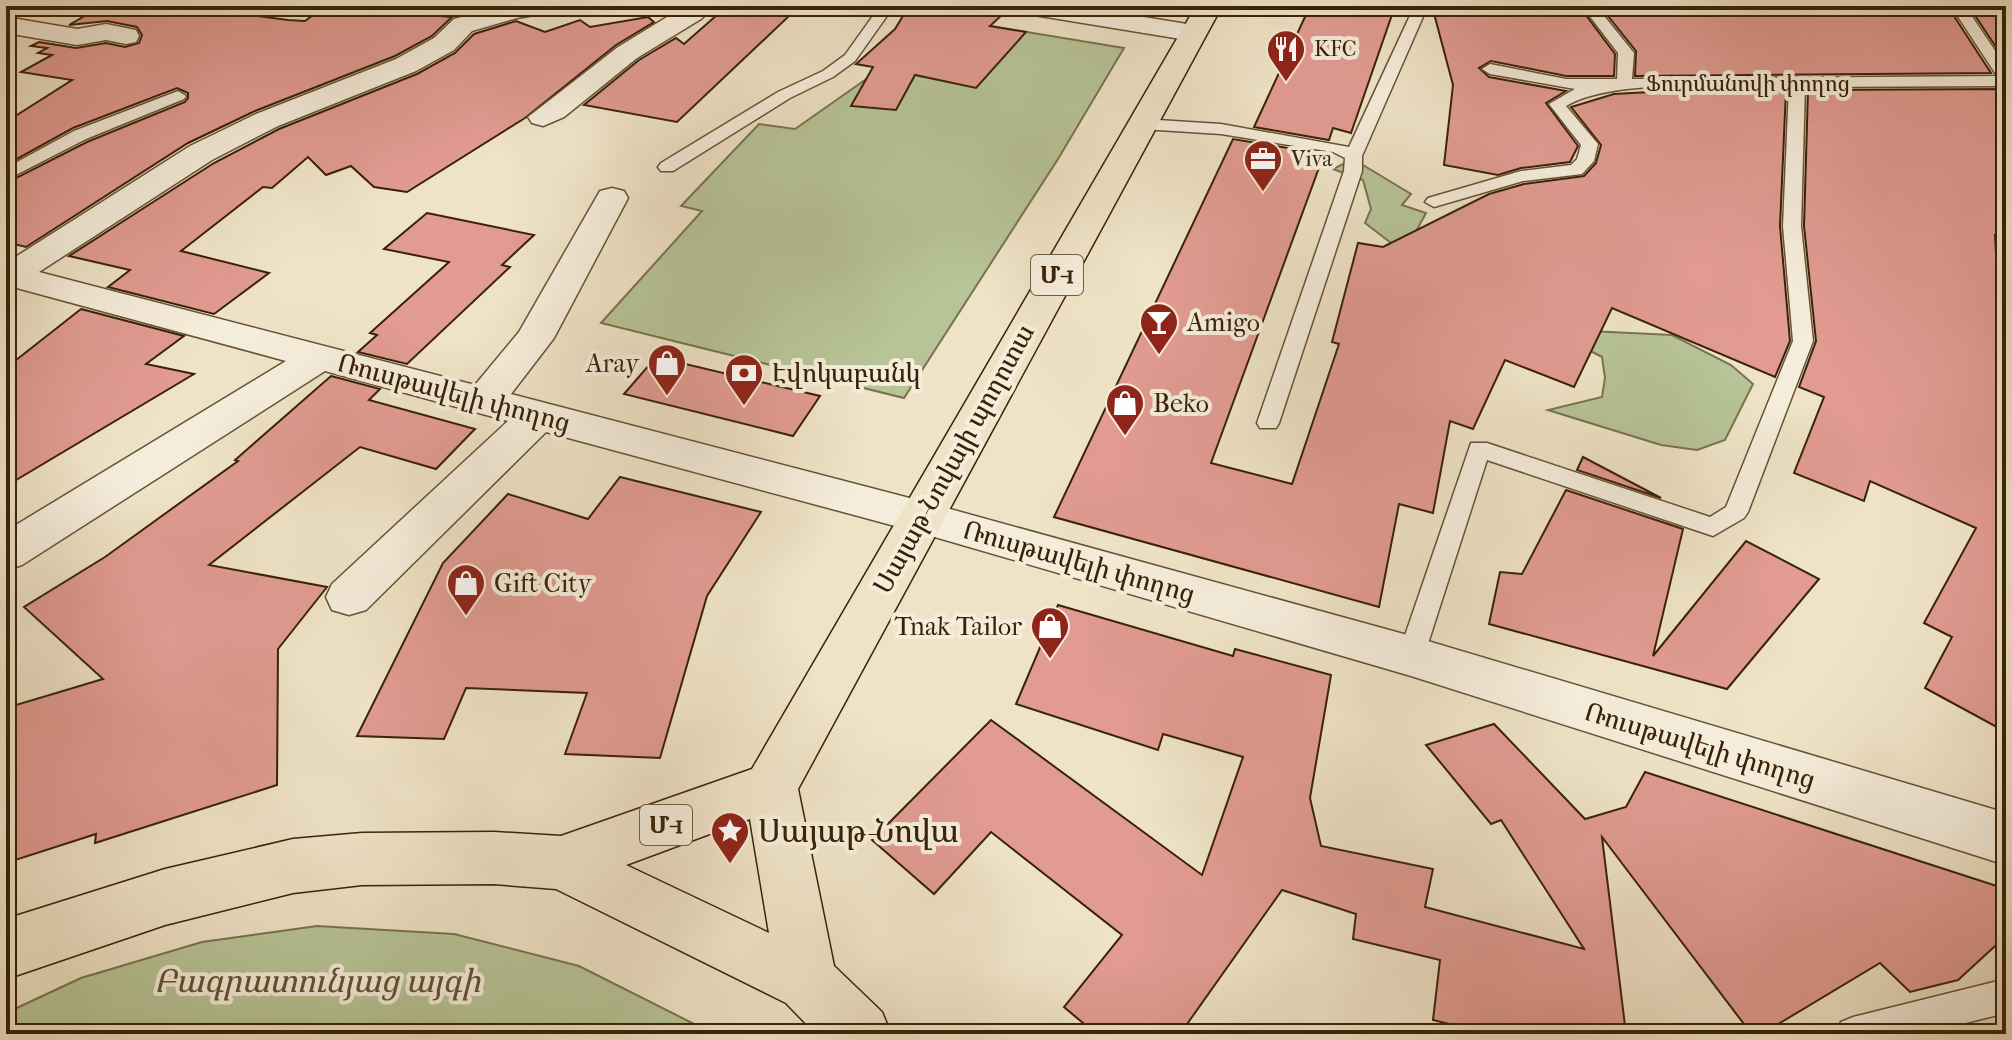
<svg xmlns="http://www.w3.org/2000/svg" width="2012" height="1040" font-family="'IM FELL French Canon','Noto Serif Armenian',serif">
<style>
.green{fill:#b7c497;stroke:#78734e;stroke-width:2}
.building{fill:#e19b92;stroke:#392206;stroke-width:2}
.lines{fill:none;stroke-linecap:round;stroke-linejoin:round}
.service-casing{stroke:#665236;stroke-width:3}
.minor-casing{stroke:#665236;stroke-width:3}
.trunk-casing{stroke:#392206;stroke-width:3}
.service{fill:#f5eddb;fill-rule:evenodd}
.minor{fill:#f5eddb;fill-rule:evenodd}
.trunk{fill:#efe3c7;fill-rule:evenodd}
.labels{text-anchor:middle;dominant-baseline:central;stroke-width:8;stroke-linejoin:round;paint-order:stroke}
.far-poi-label{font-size:22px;fill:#392206;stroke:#f5eddb;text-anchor:start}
.far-street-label{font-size:22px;fill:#392206;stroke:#f5eddb}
.shield{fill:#f5eddb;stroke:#715f46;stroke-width:2}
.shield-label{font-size:24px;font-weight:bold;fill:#392206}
.poi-label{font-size:26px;fill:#392206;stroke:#f5eddb;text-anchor:start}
.street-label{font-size:26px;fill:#392206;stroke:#f5eddb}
.near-poi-label{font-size:32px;fill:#392206;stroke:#f5eddb;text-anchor:start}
.near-park-label{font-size:32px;font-style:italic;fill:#5f5332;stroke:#f5eddb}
</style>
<rect width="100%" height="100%" fill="#efe3c7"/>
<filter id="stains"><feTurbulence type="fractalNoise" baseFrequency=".0025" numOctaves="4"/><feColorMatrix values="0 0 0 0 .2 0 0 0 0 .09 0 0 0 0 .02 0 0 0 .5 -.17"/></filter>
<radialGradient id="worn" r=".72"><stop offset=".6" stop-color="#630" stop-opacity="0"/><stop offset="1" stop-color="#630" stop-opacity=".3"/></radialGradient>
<g class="green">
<polygon points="929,16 1124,48 1058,159 904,398 601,323 702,211 681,206 759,124 795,129 872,75"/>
<polygon points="1353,159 1411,194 1402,205 1426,213 1413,237 1391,243 1365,223 1371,209 1363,180 1333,169"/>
<polygon points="1548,329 1672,335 1731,365 1753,384 1725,440 1697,450 1661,445 1548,410 1602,397 1605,378 1602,357"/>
<polygon points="317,926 454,934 579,966 714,1034 6,1034 6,1013 81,978 202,942"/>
</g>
<g class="building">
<polygon points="102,6 184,6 288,20 305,21 325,6 452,17 432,36 395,56 255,111 188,143 26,247 6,242 6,183 87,142 185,102 188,98 188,93 177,88 73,128 6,165 6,122 72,80 21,72 52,55 38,53 47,48 31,46 39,42 76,48 106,43 125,47 139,43 142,35 137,27 107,21 69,25"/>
<polygon points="909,6 959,6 1004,13 990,26 1026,32 976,88 915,75 896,110 851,106 873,67 856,64 895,29"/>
<polygon points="1310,6 1395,6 1351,133 1333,128 1329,140 1254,127"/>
<polygon points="1432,6 1579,6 1615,54 1614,76 1566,76 1491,61 1479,68 1489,77 1566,91 1546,103 1578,146 1570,162 1521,168 1498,175 1444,165 1453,85"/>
<polygon points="1600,6 1948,7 1991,73 1635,76 1636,51"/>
<polygon points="726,7 789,16 677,122 584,105 639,60 676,38 684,44"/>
<polygon points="1970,8 2006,10 2006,62"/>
<polygon points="648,17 654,22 616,45 525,118 407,192 374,187 351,166 326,175 308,157 272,188 263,187 181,251 269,273 214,314 108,287 130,270 69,256 214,163 279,129 417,74 455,53 474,34 516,21 545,32 580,20 590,27"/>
<polygon points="1705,89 1786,90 1780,226 1790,341 1775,377 1612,308 1574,387 1505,360 1473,429 1450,421 1433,513 1399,504 1379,607 1054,517 1233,139 1324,154 1211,463 1292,484 1339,344 1332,342 1358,243 1383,247 1489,194 1524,184 1584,176 1596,163 1601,145 1571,107 1614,94"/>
<polygon points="2006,89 2006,238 1995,235 2000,332 2006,333 2006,732 1925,688 1952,637 1924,623 1976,528 1870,481 1864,501 1794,473 1824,397 1799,387 1816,341 1804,226 1808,90"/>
<polygon points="427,213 534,235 502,265 510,267 407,364 358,352 377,335 370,333 449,262 384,249"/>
<polygon points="81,309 184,336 146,364 194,374 6,486 6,368"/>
<polygon points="656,357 820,396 793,436 624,394"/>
<polygon points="331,376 380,389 369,400 475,429 436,469 360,447 209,565 327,587 278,649 277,785 95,843 96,834 6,863 6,708 103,679 24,607 105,557 238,461 235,460"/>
<polygon points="1583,457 1661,498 1577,470"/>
<polygon points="620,477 761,512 707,596 660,758 565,754 587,693 466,688 444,739 357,736 443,563 508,494 588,519"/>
<polygon points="1566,490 1683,529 1653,656 1746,541 1819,579 1727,689 1489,624 1500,572 1522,574"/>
<polygon points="1058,605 1233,656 1235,649 1331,675 1310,798 1321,846 1433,869 1425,907 1584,949 1501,820 1491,824 1426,745 1494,724 1585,819 1626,807 1645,772 2006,889 2006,936 1958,980 1910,992 1880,963 1775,1026 1750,1032 1602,837 1626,1034 1490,1034 1433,1020 1440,960 1353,939 1356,914 1282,890 1180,1034 1096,1034 1064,1007 1122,935 991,832 934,894 872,840 991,720 1202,875 1243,757 1163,734 1158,750 1016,704"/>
</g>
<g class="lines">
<g class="service-casing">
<g id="service">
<polygon points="880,6 894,6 855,61 833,77 790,98 673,171 661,171 658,167 661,163 778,92 823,71 845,55"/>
<path d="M1582 6H1596L1634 53 1632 79 1997 76 1951 6H1965L2006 67V86L1805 87 1801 226 1813 341 1748 512 1744 518 1713 536 1487 460 1424 656 1420 664 1411 667 1402 664 1398 656 1471 443H1487L1710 517 1726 507 1793 341 1783 226 1789 87C1730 88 1615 77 1566 106L1598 144 1594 161 1582 174 1523 181 1434 207 1425 202 1428 198 1521 171 1571 165 1577 159 1581 145 1549 104 1575 89 1490 74 1482 69 1490 64 1566 79H1617L1618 53Z"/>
<polygon points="1414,7 1424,7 1426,10 1362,156 1362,171 1279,423 1276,428 1260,428 1257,423 1344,171 1345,158 1333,152 1221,134 1142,129 1134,124 1142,119 1221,124 1349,147"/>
<polygon points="178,91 186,96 184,99 86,139 6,180 6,168 74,131"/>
<polygon points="2006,979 2006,1013 1921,1034 1836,1034 1841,1022 1853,1017"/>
</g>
</g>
<g class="minor-casing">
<g id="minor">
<polygon points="500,6 561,6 557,11 517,18 472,31 454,50 416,71 278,126 212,160 39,272 475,385 519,332 600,191 612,188 624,191 628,198 554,338 511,394 921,501 1411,636 2006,813 2006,865 1411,676 921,533 546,432 366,610 349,615 332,610 326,597 332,584 508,421 325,371 22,565 6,570 6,531 286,361 13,287 6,289 6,263 190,146 256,114 396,59 434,38 454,19"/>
<polygon points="685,6 715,6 701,19 637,58 564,117 543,126 532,123 528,117 618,47"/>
<polygon points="1015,6 1076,6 1193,25 1202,27 1206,33 1202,39 1193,41 1028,14 1019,11"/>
<polygon points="6,17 77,29 106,24 136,30 139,36 136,42 126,44 106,40 77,45 6,33"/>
</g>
</g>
<g class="trunk-casing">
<path id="trunk" d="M1196 6H1222L798 789 834 966 882 1012 891 1034H816L786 1003 556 889 494 884 362 885 293 893 165 925 6 979V919L165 869 293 839 362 833 494 832 561 836 752 769ZM750 819 769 933 626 865Z"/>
</g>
<use href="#service" class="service"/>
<use href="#minor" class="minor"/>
<use href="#trunk" class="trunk"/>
</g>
<defs>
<g id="restaurant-pin" transform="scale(2)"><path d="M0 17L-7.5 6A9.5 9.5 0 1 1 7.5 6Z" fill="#8f2418" stroke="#f5eddb"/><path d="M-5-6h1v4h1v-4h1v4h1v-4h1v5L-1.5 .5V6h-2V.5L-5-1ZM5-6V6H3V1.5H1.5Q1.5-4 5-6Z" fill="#fff"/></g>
<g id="office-pin" transform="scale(2)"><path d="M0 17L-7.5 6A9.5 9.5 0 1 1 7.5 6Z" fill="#8f2418" stroke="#f5eddb"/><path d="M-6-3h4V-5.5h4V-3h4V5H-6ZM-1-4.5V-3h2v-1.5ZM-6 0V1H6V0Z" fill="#fff"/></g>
<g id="bar-pin" transform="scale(2)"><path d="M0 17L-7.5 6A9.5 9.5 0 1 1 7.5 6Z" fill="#8f2418" stroke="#f5eddb"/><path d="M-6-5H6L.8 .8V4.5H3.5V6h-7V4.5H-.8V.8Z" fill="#fff"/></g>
<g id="shop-pin" transform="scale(2)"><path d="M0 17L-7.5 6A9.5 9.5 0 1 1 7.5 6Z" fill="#8f2418" stroke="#f5eddb"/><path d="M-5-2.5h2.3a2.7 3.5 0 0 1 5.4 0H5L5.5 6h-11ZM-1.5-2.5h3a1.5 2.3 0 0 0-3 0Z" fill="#fff"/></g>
<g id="bank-pin" transform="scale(2)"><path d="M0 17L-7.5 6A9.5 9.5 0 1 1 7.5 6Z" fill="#8f2418" stroke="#f5eddb"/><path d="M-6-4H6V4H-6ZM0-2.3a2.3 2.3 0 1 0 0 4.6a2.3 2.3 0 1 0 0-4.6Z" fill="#fff"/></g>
<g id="sight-pin" transform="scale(2)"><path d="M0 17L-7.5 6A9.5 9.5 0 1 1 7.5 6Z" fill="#8f2418" stroke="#f5eddb"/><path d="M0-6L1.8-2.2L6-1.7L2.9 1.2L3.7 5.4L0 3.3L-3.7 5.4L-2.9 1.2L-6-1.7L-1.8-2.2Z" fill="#fff"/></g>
</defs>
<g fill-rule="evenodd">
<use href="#restaurant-pin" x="1286" y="49"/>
<use href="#office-pin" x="1263" y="159"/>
<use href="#bar-pin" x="1159" y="322"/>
<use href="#shop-pin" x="667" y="363"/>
<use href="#bank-pin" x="744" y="373"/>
<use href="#shop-pin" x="1125" y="403"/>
<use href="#shop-pin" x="466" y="583"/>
<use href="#shop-pin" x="1050" y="626"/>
<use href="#sight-pin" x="730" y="831"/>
</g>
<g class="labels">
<g class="far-poi-label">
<text x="1314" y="49">KFC</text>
<text x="1291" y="159">Viva</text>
</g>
<g class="far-street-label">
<text x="1748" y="84">Ֆուրմանովի փողոց</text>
</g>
<g class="shield">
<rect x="1031" y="255" width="52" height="40" rx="6"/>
<rect x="640" y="805" width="52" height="40" rx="6"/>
</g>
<g class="shield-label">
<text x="1057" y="275">Մ-1</text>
<text x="666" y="825">Մ-1</text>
</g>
<g class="poi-label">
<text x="1187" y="322">Amigo</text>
<text x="639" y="363" text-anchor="end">Aray</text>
<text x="772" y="373">Էվոկաբանկ</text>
<text x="1153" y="403">Beko</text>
<text x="494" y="583">Gift City</text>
<text x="1022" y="626" text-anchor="end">Tnak Tailor</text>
</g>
<g class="street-label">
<text transform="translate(454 393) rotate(15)">Ռուսթավելի փողոց</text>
<text transform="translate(954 459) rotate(-61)">Սայաթ-Նովայի պողոտա</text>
<text transform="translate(1079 562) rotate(16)">Ռուսթավելի փողոց</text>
<text transform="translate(1700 746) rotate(17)">Ռուսթավելի փողոց</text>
</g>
<g class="near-poi-label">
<text x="758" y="831">Սայաթ-Նովա</text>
</g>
<g class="near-park-label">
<text x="317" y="981">Բագրատունյաց այգի</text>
</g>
</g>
<rect width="2012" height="1040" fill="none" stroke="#efe3c7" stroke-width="32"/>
<rect x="8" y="8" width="1996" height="1024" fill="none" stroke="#392206" stroke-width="4"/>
<rect x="16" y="16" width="1980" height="1008" fill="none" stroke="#392206" stroke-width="2"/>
<rect width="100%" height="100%" filter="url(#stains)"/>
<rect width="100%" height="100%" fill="url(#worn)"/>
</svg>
